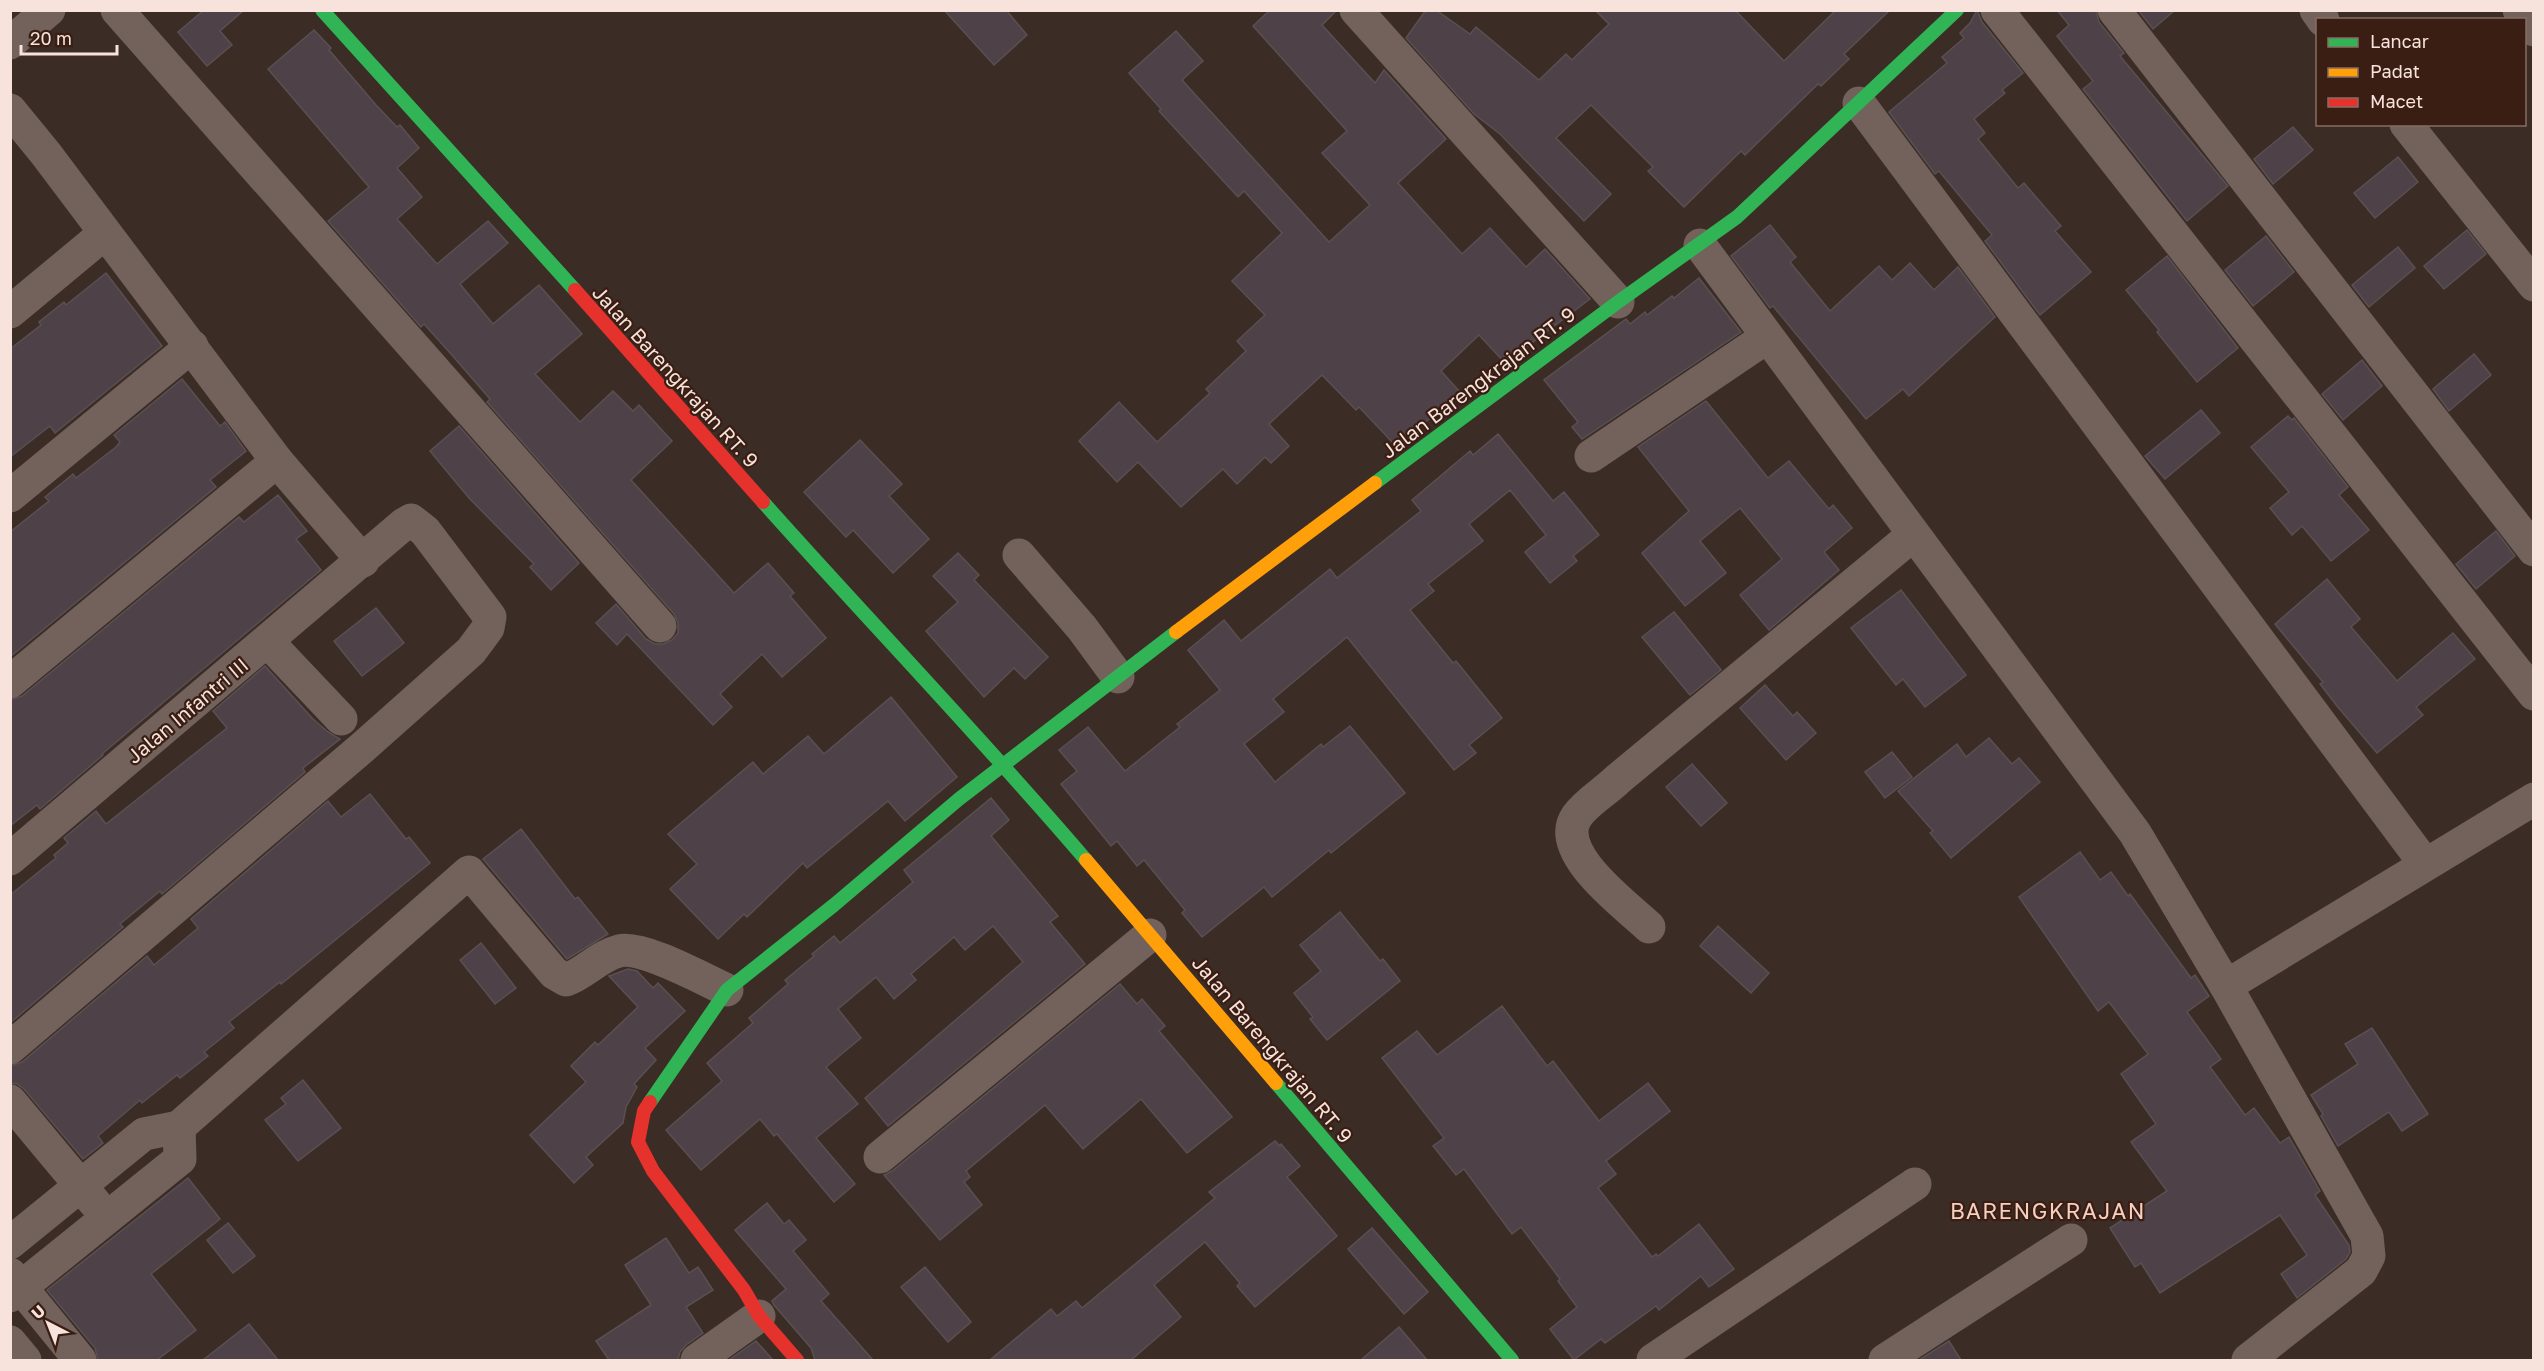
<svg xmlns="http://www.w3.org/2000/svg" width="2544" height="1371" font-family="'Golos Text',sans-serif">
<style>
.building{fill:#4e4248;stroke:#595052;stroke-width:1.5}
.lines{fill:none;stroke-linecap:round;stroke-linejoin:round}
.street{stroke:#72625b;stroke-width:33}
.fast{stroke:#30b455;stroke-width:14}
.slow{stroke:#ff9f0a;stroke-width:14}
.jam{stroke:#e5322d;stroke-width:14}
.labels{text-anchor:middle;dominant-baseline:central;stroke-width:4.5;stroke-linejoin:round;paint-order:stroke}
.street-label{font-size:20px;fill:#f7e3db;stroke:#3a1e13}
.quarter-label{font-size:22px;letter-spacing:1.5px;fill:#f6cfc0;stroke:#3a1e13}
</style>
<rect width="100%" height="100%" fill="#3c2c26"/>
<g class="building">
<polygon points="204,10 244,10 220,31 232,45 207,66 178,32"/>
<polygon points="944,10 1006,10 1027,35 994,65"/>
<polygon points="1270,10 1337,10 1322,25 1375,83 1384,70 1446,139 1398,183 1462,254 1490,228 1526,267 1545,249 1590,299 1505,363 1479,335 1441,371 1460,392 1444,408 1395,445 1359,407 1356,410 1322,375 1269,424 1289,446 1271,463 1265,457 1237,484 1223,469 1181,507 1138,462 1117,482 1079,441 1119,402 1157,442 1210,393 1206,389 1246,351 1237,341 1265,315 1232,281 1282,233 1244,191 1238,197 1159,111 1161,109 1129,73 1176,31 1203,61 1182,80 1329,242 1370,205 1322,153 1347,131 1253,26"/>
<polygon points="1426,10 1436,10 1470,34 1476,27 1539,80 1566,54 1572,60 1609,24 1595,10 1735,10 1784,61 1836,10 1890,10 1844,54 1849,59 1821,86 1818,84 1745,155 1741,151 1684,207 1648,171 1653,167 1591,105 1556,138 1611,194 1584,221 1500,134 1474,114 1406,38"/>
<polygon points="1977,10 1982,22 2023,73 2002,90 2005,93 1974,119 1985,133 1978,139 2018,188 2024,183 2061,226 2055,231 2091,272 2040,315 1985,241 1992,235 1939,171 1935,174 1889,112 1947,63 1942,57 1964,38 1960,33 1970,23"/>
<polygon points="2057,10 2096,10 2099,22 2124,53 2120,56 2228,186 2187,221 2083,89 2093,81 2057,36 2069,25"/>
<polygon points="2138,10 2175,10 2153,29"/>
<polygon points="314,30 331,48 329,50 376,105 397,127 400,125 419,148 397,168 422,197 397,219 437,264 488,221 508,243 460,284 493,324 539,285 582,334 535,374 580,422 613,391 633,411 639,405 672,441 631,480 734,593 768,563 794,593 790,596 826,638 782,677 762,654 720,694 732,707 713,725 627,634 617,645 596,623 616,604 646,639 655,644 663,644 672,640 678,633 678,623 674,614 487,402 490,399 451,354 424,324 421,327 328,221 369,187 268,69"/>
<polygon points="2293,127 2313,150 2273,184 2254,159"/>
<polygon points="2398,157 2418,182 2375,218 2354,193"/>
<polygon points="1770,225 1796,257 1790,262 1830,311 1879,266 1892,280 1910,263 1934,290 1958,267 1995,317 1909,396 1903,389 1866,419 1773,306 1770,308 1731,256"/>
<polygon points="2467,230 2486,254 2444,289 2424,266"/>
<polygon points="2266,236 2294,272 2253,306 2225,270"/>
<polygon points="2398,247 2415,268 2369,307 2352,285"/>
<polygon points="2167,256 2238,348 2197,382 2157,332 2159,330 2126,290"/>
<polygon points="106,273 162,346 55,433 50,426 10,457 10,349 41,325 39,322 64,302 66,305"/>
<polygon points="1699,278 1741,332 1582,439 1572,427 1578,422 1544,380 1626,319 1630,324 1645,312 1647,315 1672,296 1674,298"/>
<polygon points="2474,354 2491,375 2449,411 2433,389"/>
<polygon points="2362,360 2382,386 2343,420 2322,394"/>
<polygon points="182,379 220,426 225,422 246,451 210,480 216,487 10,657 10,532 49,501 45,497 73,474 76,478 116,447 120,442 114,435"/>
<polygon points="1706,401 1768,478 1789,461 1829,509 1833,505 1852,528 1824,552 1839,570 1769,630 1740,595 1782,559 1740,508 1700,541 1726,573 1685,606 1642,553 1689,511 1638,447"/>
<polygon points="2201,410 2220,433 2165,479 2145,456"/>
<polygon points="2288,416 2292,420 2294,418 2348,487 2339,495 2369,530 2331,561 2302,526 2292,535 2270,508 2289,492 2251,447"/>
<polygon points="459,426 579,563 551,590 530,567 534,564 469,498 430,451"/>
<polygon points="1498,434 1553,501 1564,492 1599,535 1573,556 1577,561 1550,583 1525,552 1546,535 1510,490 1469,524 1483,541 1428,584 1434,591 1410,610 1453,663 1456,661 1502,718 1469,745 1476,753 1454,770 1347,637 1273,699 1284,712 1244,744 1275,782 1321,744 1323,747 1350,726 1405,793 1331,853 1329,850 1272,897 1264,887 1202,937 1182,913 1185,910 1144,860 1137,866 1117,841 1111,846 1061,784 1077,771 1059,750 1088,727 1125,771 1180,727 1177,724 1220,690 1188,650 1224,620 1241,641 1330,569 1337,578 1421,511 1412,500 1470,451 1473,455"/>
<polygon points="860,440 902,484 889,496 929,539 893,573 853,530 846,537 804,492"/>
<polygon points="278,495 307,531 296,539 321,570 102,754 103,755 40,809 37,805 10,826 10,700 22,696 239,517 244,522"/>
<polygon points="2496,531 2515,556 2476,589 2456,564"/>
<polygon points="958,553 979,575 974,580 1048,657 1025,679 1014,668 984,697 926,631 958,602 933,576"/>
<polygon points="2327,579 2360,619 2351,627 2397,681 2453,633 2475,659 2416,707 2423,715 2377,753 2337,706 2320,684 2323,682 2275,624"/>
<polygon points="1901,590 1966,675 1925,707 1903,679 1896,685 1851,628"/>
<polygon points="376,608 404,643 362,676 334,641"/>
<polygon points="1674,612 1721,670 1690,695 1642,637"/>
<polygon points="265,666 313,719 328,732 340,739 303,768 305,772 162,894 160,891 120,924 123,927 10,1023 10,895 56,858 54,855 68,843 64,838 96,811 106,824 227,728 213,711"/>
<polygon points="1765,685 1793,716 1797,712 1816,733 1786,760 1740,708"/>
<polygon points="891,697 957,777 905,821 888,801 807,868 803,863 747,917 744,914 718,939 670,889 697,864 668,834 753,762 763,774 808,736 824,754"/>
<polygon points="1989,738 2012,764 2019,758 2040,782 1951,858 1930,833 1933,831 1898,791 1957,744 1966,757"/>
<polygon points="1892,752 1912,777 1885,798 1865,772"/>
<polygon points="1692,764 1727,803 1701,826 1666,787"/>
<polygon points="370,794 406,839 409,837 430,863 281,984 280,982 229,1022 234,1028 204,1052 208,1056 180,1078 177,1075 142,1103 140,1100 98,1136 103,1143 83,1159 24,1089 17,1084 10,1083 10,1066 22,1062 147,956 154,965 198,928 191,919 328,801 341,817"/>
<polygon points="991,798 1009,820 991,836 1058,916 1050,922 1085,964 888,1126 865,1098 1023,962 993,926 965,950 954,937 911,974 916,980 894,999 876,977 838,1009 861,1038 826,1067 858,1104 816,1138 855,1184 834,1202 777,1134 774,1136 760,1119 701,1170 666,1130 722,1081 707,1063 753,1023 749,1018 788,984 785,980 814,956 812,954 834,936 840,943 913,882 904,870"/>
<polygon points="521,829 575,899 578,897 608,934 567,959 483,859"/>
<polygon points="2080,852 2100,880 2111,872 2128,896 2130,894 2191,978 2195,975 2209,996 2187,1012 2221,1059 2210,1067 2245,1115 2254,1108 2280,1143 2289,1137 2320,1191 2315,1195 2349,1245 2350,1252 2346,1259 2297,1298 2281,1274 2307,1255 2280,1215 2160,1293 2141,1263 2135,1267 2110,1228 2167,1191 2131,1142 2156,1124 2121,1074 2148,1054 2109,1002 2098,1011 2019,897"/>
<polygon points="1340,912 1380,961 1383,959 1400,981 1327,1040 1310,1019 1313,1017 1294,993 1321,971 1300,945"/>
<polygon points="1718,926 1769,973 1751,993 1700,946"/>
<polygon points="481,943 516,988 495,1004 460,960"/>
<polygon points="628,969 637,971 653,988 658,983 685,1011 645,1048 656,1060 634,1084 637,1087 626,1107 623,1123 586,1157 593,1165 574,1183 530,1135 586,1082 571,1066 595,1042 598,1045 638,1007 609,976"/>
<polygon points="1120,984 1137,1004 1142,999 1165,1026 1159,1031 1232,1117 1187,1153 1141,1099 1083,1149 1045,1105 966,1171 970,1177 964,1182 982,1205 940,1240 884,1175 892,1171"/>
<polygon points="1502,1006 1547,1066 1553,1061 1599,1121 1648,1083 1670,1111 1606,1161 1616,1174 1598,1188 1652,1257 1656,1254 1658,1256 1699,1224 1734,1269 1709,1287 1701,1276 1659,1310 1656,1306 1605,1343 1601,1339 1574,1360 1550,1329 1577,1307 1558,1281 1560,1279 1521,1227 1512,1234 1464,1169 1456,1175 1433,1146 1444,1138 1382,1058 1417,1031 1437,1055"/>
<polygon points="2372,1028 2428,1114 2402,1131 2389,1112 2338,1146 2321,1116 2323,1114 2311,1095 2358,1064 2345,1044"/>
<polygon points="303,1080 341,1128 298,1161 265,1120 286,1104 281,1098"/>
<polygon points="1275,1141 1280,1146 1281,1144 1300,1166 1287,1177 1337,1236 1255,1307 1237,1286 1240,1283 1205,1242 1154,1285 1181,1317 1131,1360 990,1360 1051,1309 1057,1316 1076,1301 1082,1308 1215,1198 1209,1192"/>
<polygon points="188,1178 220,1219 151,1274 196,1330 157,1360 98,1360 95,1348 47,1290"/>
<polygon points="767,1203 784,1224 789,1220 806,1240 793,1251 829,1294 821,1301 873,1360 815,1360 811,1348 774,1305 772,1301 786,1289 735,1230"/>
<polygon points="228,1223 255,1256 233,1273 207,1240"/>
<polygon points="1372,1228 1428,1292 1404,1314 1348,1249"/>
<polygon points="666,1238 689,1273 698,1267 713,1290 686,1307 703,1333 686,1345 680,1352 678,1360 609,1360 596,1341 651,1305 625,1265"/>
<polygon points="925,1267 971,1322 948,1342 901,1287"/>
<polygon points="249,1324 278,1360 203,1360"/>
<polygon points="1399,1327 1427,1360 1361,1360"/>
<polygon points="756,1341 773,1360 729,1360"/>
<polygon points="1949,1341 1961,1360 1919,1360"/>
</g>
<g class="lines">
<g class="street">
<polyline points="117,10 660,626"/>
<polyline points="1356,10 1618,302"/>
<polyline points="1997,10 2534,694"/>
<polyline points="2114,10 2534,550"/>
<polyline points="2316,10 2323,20"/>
<polyline points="2519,10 2534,30"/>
<polyline points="10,43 49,10"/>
<polyline points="1859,103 2425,864"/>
<polyline points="10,110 46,154 277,461 363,561"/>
<polyline points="2406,124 2534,285"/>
<polyline points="1700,245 2135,833 2226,986 2367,1236 2369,1256 2361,1271 2248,1360"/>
<polyline points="10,312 104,234"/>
<polyline points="1591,456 1767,337"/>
<polyline points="10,496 192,346"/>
<polyline points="1019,555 1082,628 1118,677"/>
<polyline points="268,642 341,719"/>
<polyline points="10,682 277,461"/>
<polyline points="10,859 404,524 411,520 425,531 490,617 488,628 471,651 363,747 10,1048"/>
<path d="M1649 927C1626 905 1552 852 1577 816 1587 802 1606 791 1618 779L1913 535"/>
<polyline points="2226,986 2534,799"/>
<polyline points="10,1101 95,1203"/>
<path d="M179 1127 469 872 554 973 566 980C585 973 599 956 619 951 642 945 703 979 727 990"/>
<polyline points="880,1157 1150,935"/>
<polyline points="10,1243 144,1134 179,1127 180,1159 10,1296"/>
<polyline points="10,1274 80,1360"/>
<polyline points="10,1342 25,1360"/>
<polyline points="697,1360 759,1316"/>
<polyline points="1653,1360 1915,1184"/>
<polyline points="1885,1360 2071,1240"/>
</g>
<g class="fast">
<polyline points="322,10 575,290"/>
<polyline points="1375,483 1618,302 1737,217 1957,10"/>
<path d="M763 502C870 622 981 737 1086 860"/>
<polyline points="1276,1083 1512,1360"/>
<polyline points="650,1102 727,990 834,905 959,799 1176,632"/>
</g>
<g class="slow">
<polyline points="1176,632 1375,483"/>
<polyline points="1086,860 1276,1083"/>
</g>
<g class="jam">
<polyline points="575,290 763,502"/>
<polyline points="650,1102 644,1111 638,1142 653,1171 744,1290 759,1316 797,1360"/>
</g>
</g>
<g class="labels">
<g class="street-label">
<text transform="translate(676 376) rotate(48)">Jalan Barengkrajan RT. 9</text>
<text transform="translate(1478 382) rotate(-37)">Jalan Barengkrajan RT. 9</text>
<text transform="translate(187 710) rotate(-40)">Jalan Infantri III</text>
<text transform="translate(1273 1049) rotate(50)">Jalan Barengkrajan RT. 9</text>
</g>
<g class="quarter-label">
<text x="2048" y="1210">BARENGKRAJAN</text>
</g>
</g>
<rect width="2544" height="1371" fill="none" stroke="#f7e3db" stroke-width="24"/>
<rect x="2316" y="18" width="210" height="108" fill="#3a1e13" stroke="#866d63" stroke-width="1.5"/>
<rect x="2328" y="38" width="30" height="9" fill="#30b455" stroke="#866d63" stroke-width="1.5"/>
<text x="2370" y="48" font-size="18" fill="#f7e3db">Lancar</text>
<rect x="2328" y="68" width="30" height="9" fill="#ff9f0a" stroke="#866d63" stroke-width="1.5"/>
<text x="2370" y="78" font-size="18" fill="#f7e3db">Padat</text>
<rect x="2328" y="98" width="30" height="9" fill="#e5322d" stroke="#866d63" stroke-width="1.5"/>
<text x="2370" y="108" font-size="18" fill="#f7e3db">Macet</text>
<g transform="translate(48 1323) rotate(318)" stroke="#3a1e13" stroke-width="4.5" paint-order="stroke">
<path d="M0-4.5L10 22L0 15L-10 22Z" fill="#f7e3db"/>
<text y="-9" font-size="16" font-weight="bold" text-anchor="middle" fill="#f7e3db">U</text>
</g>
<path d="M21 45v9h96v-9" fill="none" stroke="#f7e3db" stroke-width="3"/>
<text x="30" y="45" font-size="18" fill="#f7e3db" stroke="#3a1e13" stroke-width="4.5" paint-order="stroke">20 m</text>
</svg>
